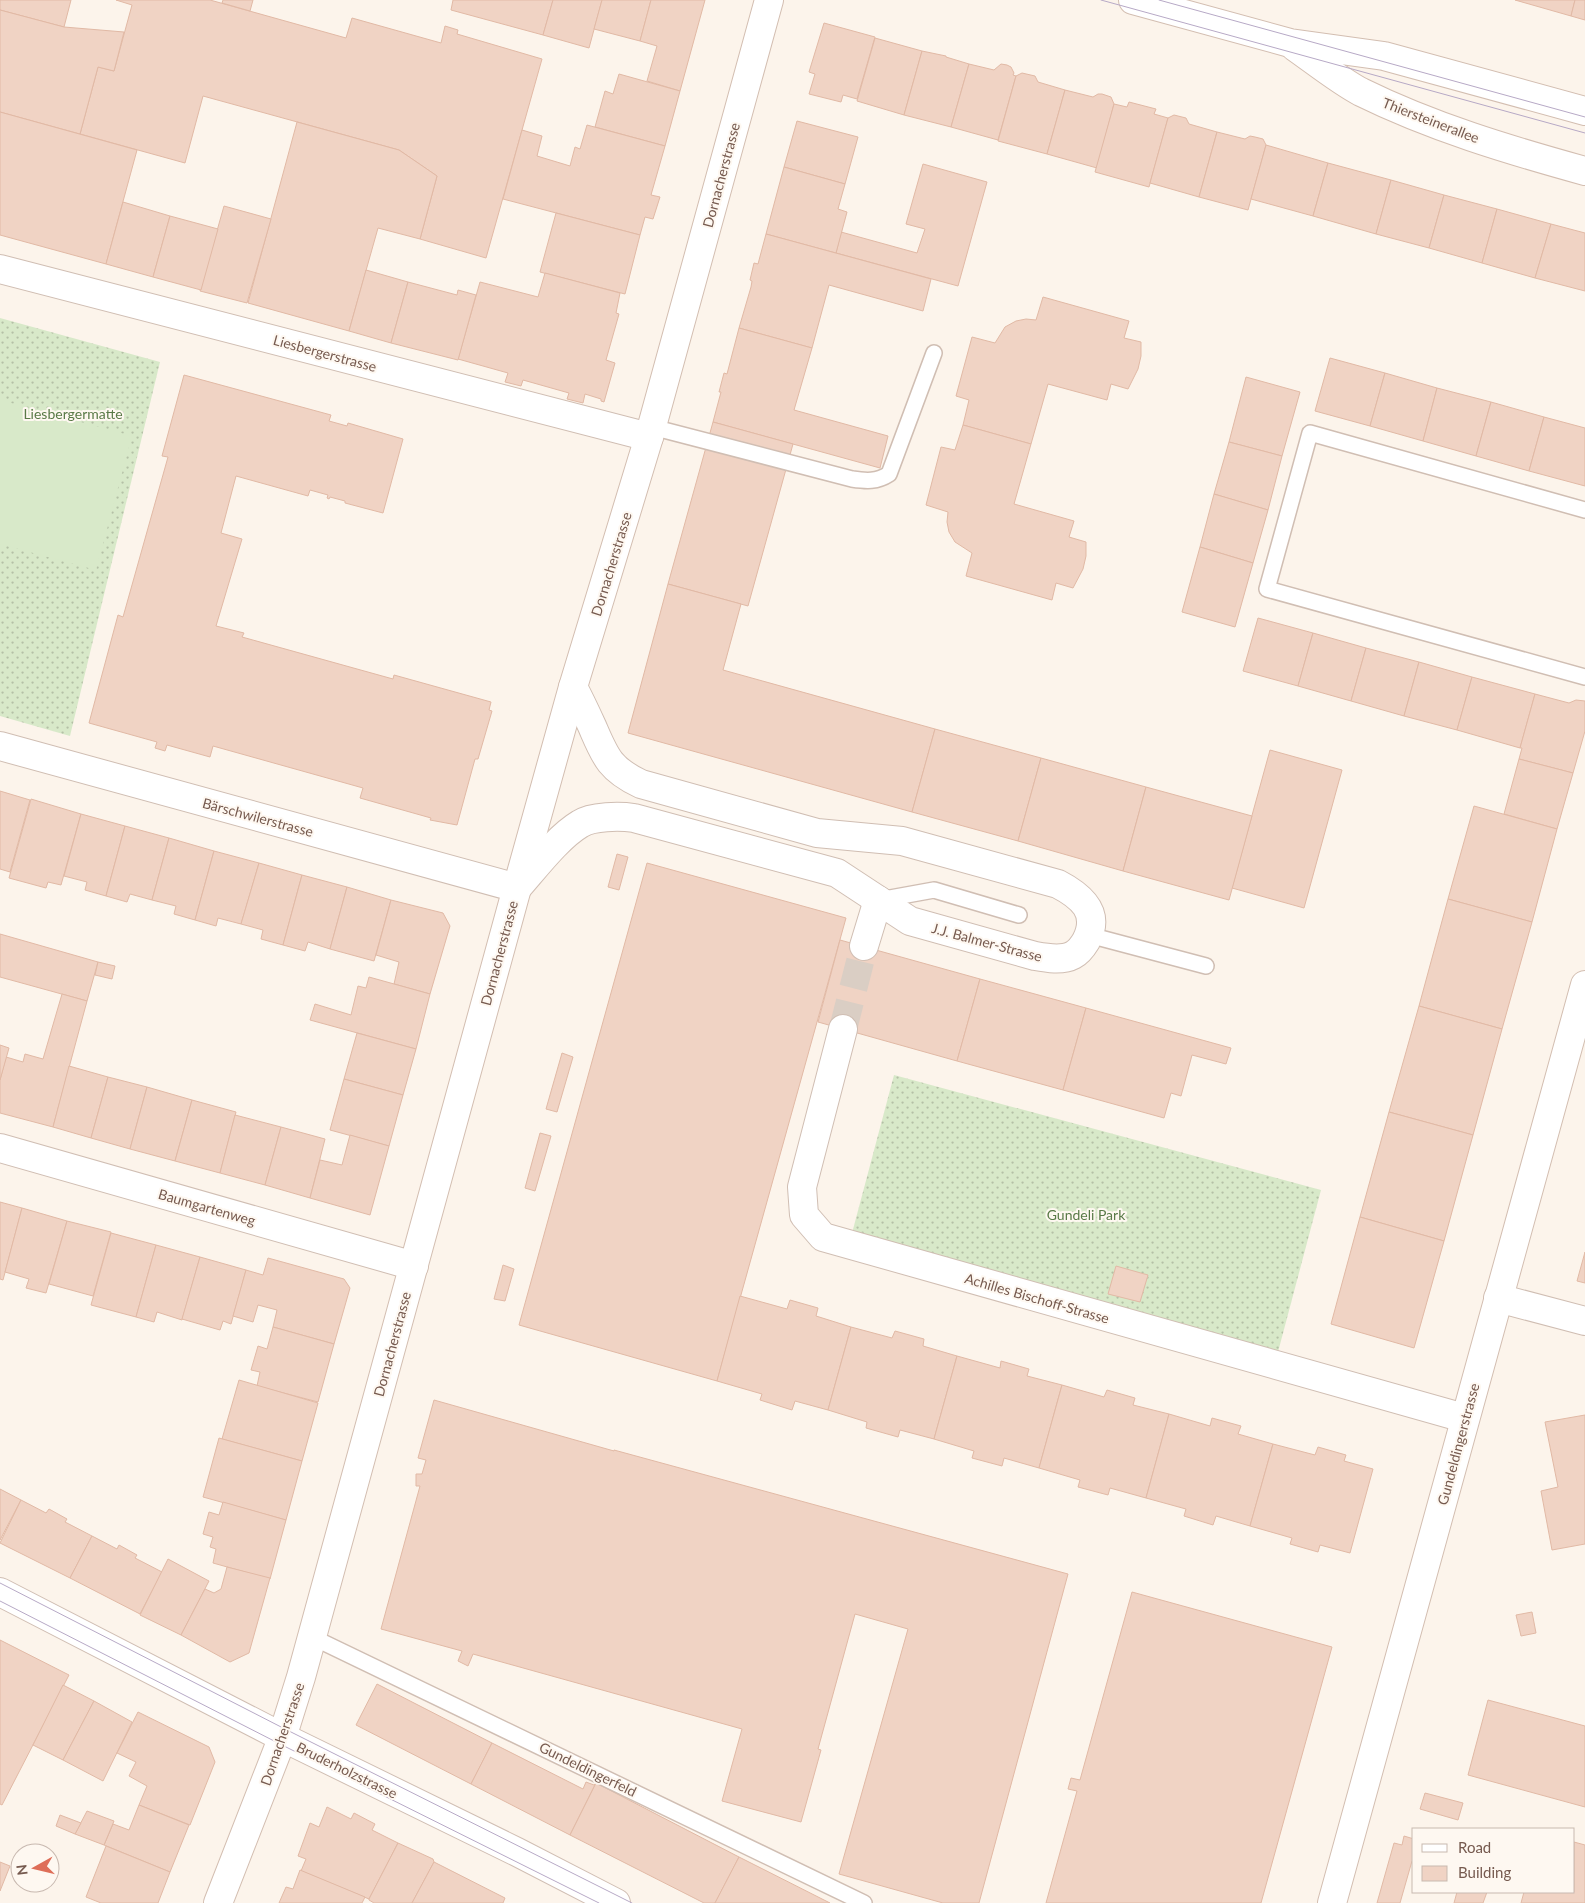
<svg xmlns="http://www.w3.org/2000/svg" width="1585" height="1903" font-family="Lato,sans-serif">
<style>
.grass{fill:url(#grass-dots)}
.pitch{fill:#d8e9c9}
.building{fill:#f0d3c4;stroke:#e1b9a5}
.lines{fill:none;stroke-linecap:round;stroke-linejoin:round}
.street-tunnel{stroke:#dacec4;stroke-width:28;stroke-dasharray:28 14;stroke-linecap:butt}
.lane-casing{stroke:#d0beb3;stroke-width:18}
.street-casing{stroke:#d0beb3;stroke-width:30}
.secondary-casing{stroke:#d3beb1;stroke-width:30}
.lane{stroke:#fff;stroke-width:15}
.street{stroke:#fff;stroke-width:28}
.secondary{stroke:#fff;stroke-width:28}
.tram{stroke:#b7a9c6;stroke-width:1}
.labels{text-anchor:middle;dominant-baseline:central;stroke-width:4;stroke-linejoin:round;paint-order:stroke}
.street-label{font-size:14px;fill:#765a4f;stroke:#fef8f1}
.park-label{font-size:14px;fill:#597a47;stroke:#fef8f1}
</style>
<defs>
<pattern id="grass-dots" width="8" height="8" patternUnits="userSpaceOnUse" patternTransform="scale(1.25)"><rect width="8" height="8" fill="#d8e9c9"/><path d="M2 2h.1M6 6h.1" fill="none" stroke="#b4c0a6" stroke-width="1.8" stroke-linecap="round"/></pattern>
</defs>
<rect width="100%" height="100%" fill="#fcf4eb"/>
<g class="grass">
<polygon points="0,318 160,362 70,736 0,716"/>
<polygon points="894,1075 1321,1190 1278,1352 851,1237"/>
</g>
<polygon class="pitch" points="0,400 132,436 96,570 0,544"/>
<g class="building">
<polygon points="0,0 71,0 64,27 0,10"/>
<polygon points="116,0 210,0 346,38 352,18 441,43 445,26 458,30 457,34 542,59 486,258 420,239 437,176 399,150 203,96 185,163 80,134 98,67 114,71 132,5"/>
<polygon points="223,0 253,0 250,11 222,3"/>
<polygon points="453,0 553,0 543,35 451,10"/>
<polygon points="553,0 602,0 589,48 543,35"/>
<polygon points="602,0 651,0 640,41 594,29"/>
<polygon points="651,0 705,0 680,91 647,81 657,46 640,41"/>
<polygon points="1515,0 1575,0 1571,16"/>
<polygon points="1575,0 1585,0 1585,20 1571,16"/>
<polygon points="0,10 64,27 124,32 114,71 98,67 80,134 0,112"/>
<polygon points="824,23 875,37 857,99 843,95 841,102 809,94 815,74 809,72"/>
<polygon points="875,38 922,51 904,115 857,101"/>
<polygon points="922,51 946,56 946,57 969,64 951,127 904,115"/>
<polygon points="969,64 994,70 1001,64 1007,65 1011,67 1014,73 1013,75 1016,76 998,140 951,127"/>
<polygon points="1022,73 1035,76 1038,82 1065,90 1047,154 998,141 1016,76"/>
<polygon points="619,74 680,91 665,146 595,127 605,91 613,94"/>
<polygon points="1065,90 1093,97 1098,94 1102,94 1111,97 1114,104 1097,168 1047,154"/>
<polygon points="1129,102 1156,109 1154,114 1168,118 1149,187 1095,172 1114,104 1127,107"/>
<polygon points="0,112 137,150 106,264 0,235"/>
<polygon points="1174,115 1186,118 1189,124 1217,132 1199,197 1150,183 1168,118"/>
<polygon points="797,121 858,137 845,184 784,167"/>
<polygon points="297,122 399,150 437,176 420,239 378,228 349,331 248,303"/>
<polygon points="587,125 665,146 651,195 660,197 653,219 645,217 640,235 503,199 522,130 542,136 537,156 570,166 575,147 580,149"/>
<polygon points="1217,132 1245,139 1250,136 1255,137 1263,139 1266,145 1248,210 1199,197"/>
<polygon points="1266,145 1328,163 1313,216 1251,199"/>
<polygon points="1328,163 1391,180 1376,234 1313,216"/>
<polygon points="923,164 987,182 958,286 836,253 841,232 917,253 925,229 906,224"/>
<polygon points="784,167 845,184 838,209 847,212 836,253 766,234"/>
<polygon points="1391,180 1444,195 1429,248 1376,234"/>
<polygon points="1444,195 1497,209 1482,263 1429,248"/>
<polygon points="123,202 170,216 153,277 106,264"/>
<polygon points="224,206 271,219 247,303 200,291"/>
<polygon points="1497,209 1551,224 1535,278 1482,263"/>
<polygon points="556,213 640,235 625,294 540,272"/>
<polygon points="170,216 218,229 201,290 153,277"/>
<polygon points="1551,224 1585,233 1585,291 1535,278"/>
<polygon points="766,234 931,279 923,311 829,285 812,348 739,328 751,287 752,281 750,280 754,263 758,264"/>
<polygon points="366,270 408,282 391,343 349,331"/>
<polygon points="545,273 620,293 616,313 619,314 606,360 615,363 604,402 601,401 601,399 585,394 583,403 567,399 569,393 523,380 521,386 505,382 508,373 458,359 480,282 538,297"/>
<polygon points="408,282 457,295 458,290 476,295 458,360 391,343"/>
<polygon points="1043,297 1129,321 1124,338 1141,342 1141,356 1138,369 1128,389 1111,384 1107,400 1048,384 1031,444 963,425 969,400 956,396 972,337 995,343 1005,327 1016,321 1026,319 1036,320"/>
<polygon points="739,328 812,348 794,410 888,436 880,468 713,422 721,392 719,392 724,373 727,374"/>
<polygon points="1330,358 1385,373 1370,426 1315,411"/>
<polygon points="1385,373 1437,388 1423,441 1370,426"/>
<polygon points="184,375 331,415 329,421 347,426 348,423 403,439 383,513 345,503 345,501 330,497 329,499 327,498 328,495 310,490 308,496 236,476 221,533 242,539 216,626 244,633 242,637 393,679 394,675 491,702 489,710 492,711 478,759 475,759 457,825 430,820 431,818 360,798 363,788 213,746 210,757 167,745 165,751 155,748 157,742 89,723 118,615 123,617 168,457 162,456"/>
<polygon points="1246,377 1300,392 1282,456 1229,442"/>
<polygon points="1437,388 1491,402 1476,456 1423,441"/>
<polygon points="1491,402 1544,417 1529,471 1476,456"/>
<polygon points="1544,417 1585,428 1585,486 1529,471"/>
<polygon points="713,422 793,444 748,606 668,584"/>
<polygon points="963,425 1031,444 1014,504 1074,521 1069,537 1086,542 1086,556 1083,569 1073,588 1056,583 1052,600 966,576 972,553 955,542 949,532 947,522 948,512 926,505 941,447 955,450"/>
<polygon points="1229,442 1282,456 1268,510 1214,494"/>
<polygon points="1214,494 1268,510 1253,563 1200,547"/>
<polygon points="1200,547 1253,563 1235,627 1182,612"/>
<polygon points="668,584 741,604 723,670 935,729 912,812 628,733"/>
<polygon points="1258,618 1313,633 1298,686 1243,671"/>
<polygon points="1313,633 1366,648 1351,701 1298,686"/>
<polygon points="1366,648 1419,662 1404,716 1351,701"/>
<polygon points="1419,662 1472,677 1457,730 1404,716"/>
<polygon points="1472,677 1535,694 1520,748 1457,730"/>
<polygon points="1535,694 1569,703 1576,700 1585,701 1585,731 1573,773 1519,759 1522,748 1520,748"/>
<polygon points="935,729 1041,758 1018,841 912,812"/>
<polygon points="1270,750 1342,770 1304,908 1232,888"/>
<polygon points="1041,758 1146,787 1123,871 1018,841"/>
<polygon points="1519,759 1573,773 1557,829 1504,814"/>
<polygon points="1146,787 1252,816 1229,900 1123,871"/>
<polygon points="0,791 30,800 10,872 0,869"/>
<polygon points="31,799 81,814 61,885 48,882 46,888 9,878"/>
<polygon points="1474,806 1557,829 1532,922 1448,899"/>
<polygon points="81,814 125,826 106,896 85,890 87,882 64,876"/>
<polygon points="125,826 169,838 152,900 130,894 127,902 106,896"/>
<polygon points="169,838 214,851 195,920 174,914 176,906 152,900"/>
<polygon points="214,851 259,863 241,924 218,918 216,926 195,920"/>
<polygon points="617,854 628,857 619,890 608,887"/>
<polygon points="259,863 302,875 283,945 261,939 263,930 241,924"/>
<polygon points="647,863 846,918 717,1381 519,1325"/>
<polygon points="302,875 347,887 330,949 308,942 305,951 283,945"/>
<polygon points="347,887 391,900 374,961 330,949"/>
<polygon points="1448,899 1532,922 1502,1029 1419,1006"/>
<polygon points="391,900 443,913 450,926 430,994 394,984 399,962 376,955"/>
<polygon points="0,934 98,962 87,1001 0,977"/>
<polygon points="840,940 980,979 957,1061 818,1022"/>
<polygon points="98,962 115,966 112,979 95,975"/>
<polygon points="369,977 430,994 416,1049 310,1020 315,1004 351,1015 358,986 366,988"/>
<polygon points="980,979 1086,1008 1063,1090 957,1061"/>
<polygon points="62,994 87,1001 53,1127 0,1113 0,1080 6,1057 23,1062 25,1054 43,1059"/>
<polygon points="1419,1006 1502,1029 1473,1135 1389,1112"/>
<polygon points="1086,1008 1231,1048 1226,1064 1192,1055 1181,1096 1171,1093 1164,1118 1063,1090"/>
<polygon points="357,1033 416,1049 403,1095 344,1079"/>
<polygon points="0,1045 9,1048 0,1080"/>
<polygon points="562,1053 573,1057 557,1112 546,1109"/>
<polygon points="69,1066 108,1077 91,1138 53,1127"/>
<polygon points="108,1077 147,1087 130,1149 91,1138"/>
<polygon points="344,1079 403,1095 389,1146 330,1130"/>
<polygon points="147,1087 192,1100 175,1161 130,1149"/>
<polygon points="192,1100 236,1112 220,1173 175,1161"/>
<polygon points="1389,1112 1473,1135 1444,1241 1360,1217"/>
<polygon points="235,1115 281,1127 265,1185 220,1173"/>
<polygon points="281,1127 325,1139 310,1198 265,1185"/>
<polygon points="540,1133 551,1136 535,1191 525,1188"/>
<polygon points="350,1135 389,1146 370,1215 310,1198 320,1160 342,1165"/>
<polygon points="0,1202 22,1208 3,1280 0,1279"/>
<polygon points="22,1208 67,1221 46,1293 26,1288 29,1279 5,1272"/>
<polygon points="1360,1217 1444,1241 1414,1348 1331,1324"/>
<polygon points="67,1221 111,1232 93,1296 49,1284"/>
<polygon points="111,1233 156,1245 136,1317 91,1305"/>
<polygon points="156,1245 200,1257 182,1320 157,1312 154,1322 136,1317"/>
<polygon points="1585,1252 1585,1283 1577,1281"/>
<polygon points="200,1257 246,1270 231,1324 223,1321 220,1330 182,1319"/>
<polygon points="268,1258 344,1279 350,1288 334,1344 273,1327 277,1310 258,1305 253,1322 233,1316 246,1270 263,1275"/>
<polygon points="503,1265 514,1269 505,1301 494,1299"/>
<polygon points="1116,1266 1148,1275 1140,1302 1108,1294"/>
<polygon points="740,1296 787,1309 790,1300 818,1308 816,1316 851,1327 828,1410 795,1401 792,1410 760,1400 762,1394 717,1381"/>
<polygon points="273,1327 334,1344 318,1402 257,1386 260,1372 251,1370 258,1346 267,1349"/>
<polygon points="851,1327 892,1338 895,1331 924,1339 923,1346 957,1356 934,1439 900,1430 898,1437 866,1428 867,1422 828,1410"/>
<polygon points="957,1356 1000,1368 1001,1361 1029,1369 1027,1376 1062,1385 1039,1468 1004,1458 1002,1466 972,1458 974,1451 934,1439"/>
<polygon points="239,1380 318,1403 302,1461 222,1439"/>
<polygon points="1062,1385 1104,1397 1107,1390 1135,1398 1133,1405 1169,1414 1146,1498 1110,1488 1108,1495 1078,1487 1080,1480 1039,1468"/>
<polygon points="434,1400 614,1451 614,1450 1068,1574 979,1903 943,1903 839,1874 908,1629 855,1614 818,1749 821,1750 801,1822 722,1801 742,1729 473,1654 468,1666 458,1661 462,1651 381,1629 420,1486 416,1486 416,1474 422,1474 426,1460 418,1458"/>
<polygon points="1169,1414 1210,1426 1212,1418 1241,1426 1238,1434 1273,1444 1250,1526 1216,1516 1213,1525 1184,1516 1186,1509 1146,1498"/>
<polygon points="1585,1415 1585,1544 1552,1550 1541,1491 1558,1487 1545,1422"/>
<polygon points="219,1438 302,1461 286,1520 203,1497"/>
<polygon points="1273,1444 1315,1455 1318,1447 1346,1455 1344,1461 1373,1469 1350,1553 1320,1545 1318,1552 1290,1544 1292,1538 1250,1526"/>
<polygon points="0,1489 21,1500 0,1540"/>
<polygon points="21,1500 46,1513 49,1509 67,1519 65,1522 92,1536 70,1578 0,1543"/>
<polygon points="223,1502 286,1520 270,1579 213,1563 216,1549 210,1547 213,1537 203,1534 209,1512 219,1515"/>
<polygon points="92,1536 117,1549 119,1545 137,1555 135,1558 162,1572 140,1614 70,1578"/>
<polygon points="168,1559 209,1581 181,1635 140,1615"/>
<polygon points="227,1567 270,1578 249,1653 230,1662 181,1635 205,1589 214,1593 221,1589"/>
<polygon points="1132,1592 1332,1647 1261,1903 1046,1903 1077,1791 1068,1789 1071,1778 1080,1780"/>
<polygon points="1532,1612 1536,1633 1521,1636 1516,1615"/>
<polygon points="0,1640 69,1675 2,1805 0,1804"/>
<polygon points="377,1684 492,1743 471,1784 356,1725"/>
<polygon points="63,1685 94,1701 63,1760 33,1745"/>
<polygon points="1488,1700 1585,1726 1585,1807 1468,1775"/>
<polygon points="94,1701 132,1722 103,1781 63,1760"/>
<polygon points="138,1712 209,1747 215,1762 190,1825 139,1805 147,1786 129,1776 136,1762 117,1753"/>
<polygon points="492,1743 583,1789 586,1782 594,1785 596,1783 570,1835 471,1784"/>
<polygon points="596,1783 739,1857 715,1903 704,1903 570,1835"/>
<polygon points="1425,1793 1463,1803 1458,1820 1420,1809"/>
<polygon points="139,1805 189,1825 170,1872 104,1845 113,1824 129,1830"/>
<polygon points="327,1807 351,1819 354,1813 375,1824 372,1830 398,1843 369,1899 301,1871 306,1859 298,1856 310,1823 319,1827"/>
<polygon points="87,1811 114,1821 104,1845 75,1834"/>
<polygon points="60,1815 81,1823 75,1834 56,1826"/>
<polygon points="1404,1836 1414,1839 1414,1861 1412,1861 1400,1903 1377,1903 1394,1843 1402,1845"/>
<polygon points="1574,1842 1585,1845 1585,1903 1521,1903 1524,1892 1574,1892"/>
<polygon points="398,1843 433,1859 434,1862 412,1903 374,1903 369,1900 369,1899"/>
<polygon points="106,1846 170,1872 158,1903 101,1903 86,1897"/>
<polygon points="739,1857 830,1903 715,1903"/>
<polygon points="0,1862 10,1866 0,1891"/>
<polygon points="434,1862 505,1898 503,1903 412,1903"/>
<polygon points="300,1870 365,1897 362,1903 279,1903 286,1887 293,1889"/>
<polygon points="1457,1892 1487,1892 1483,1903 1454,1903"/>
</g>
<g class="lines">
<polyline class="street-tunnel" points="843,1029 864,946"/>
<g class="lane-casing">
<g id="lane">
<path d="M652 427 852 479C866 481 877 482 889 474L934 353"/>
<polyline points="1585,510 1310,433 1267,589 1585,677"/>
<polyline points="879,900 934,890 1019,915"/>
<polyline points="1089,935 1206,966"/>
<polyline points="312,1637 864,1903"/>
</g>
</g>
<g class="street-casing">
<g id="street">
<polyline points="0,269 649,437"/>
<path d="M0 746 517 888C534 869 558 837 580 824 592 816 620 816 634 818L837 873 910 921 1035 956C1046 958 1062 961 1073 955 1079 952 1083 946 1086 941 1101 912 1081 896 1058 884L902 841 817 833 641 784C609 769 605 756 592 726 586 713 580 700 573 687"/>
<polyline points="864,946 878,900"/>
<polyline points="843,1029 802,1187 804,1215 823,1237 1464,1418"/>
<polyline points="0,1148 414,1266"/>
<polyline points="1498,1298 1585,1321"/>
<polyline points="0,1592 282,1737 517,1852 616,1903"/>
</g>
</g>
<g class="secondary-casing">
<g id="secondary">
<polyline points="1133,0 1290,43 1384,56 1585,111"/>
<path d="M1295 47C1315 61 1340 81 1361 92 1432 127 1509 150 1585 171"/>
<polyline points="218,1903 280,1744 301,1677 517,888 573,687 649,437 769,0"/>
<polyline points="1332,1903 1585,985"/>
</g>
</g>
<use href="#lane" class="lane"/>
<use href="#street" class="street"/>
<use href="#secondary" class="secondary"/>
<g class="tram">
<polyline points="1101,0 1585,133"/>
<polyline points="1159,0 1585,117"/>
<polyline points="0,1583 285,1729 632,1903"/>
<polyline points="0,1601 280,1744 599,1903"/>
</g>
</g>
<g class="labels">
<g class="street-label">
<text transform="translate(1431 120) rotate(21)">Thiersteinerallee</text>
<text transform="translate(721 175) rotate(-75)">Dornacherstrasse</text>
<text transform="translate(325 353) rotate(15)">Liesbergerstrasse</text>
<text transform="translate(611 564) rotate(-73)">Dornacherstrasse</text>
<text transform="translate(258 817) rotate(15)">Bärschwilerstrasse</text>
<text transform="translate(987 942) rotate(15)">J.J. Balmer-Strasse</text>
<text transform="translate(499 953) rotate(-75)">Dornacherstrasse</text>
<text transform="translate(207 1207) rotate(16)">Baumgartenweg</text>
<text transform="translate(1037 1298) rotate(16)">Achilles Bischoff-Strasse</text>
<text transform="translate(392 1344) rotate(-75)">Dornacherstrasse</text>
<text transform="translate(1458 1444) rotate(-75)">Gundeldingerstrasse</text>
<text transform="translate(282 1734) rotate(-71)">Dornacherstrasse</text>
<text transform="translate(588 1769) rotate(26)">Gundeldingerfeld</text>
<text transform="translate(347 1770) rotate(26)">Bruderholzstrasse</text>
</g>
<g class="park-label">
<text x="73" y="413">Liesbergermatte</text>
<text x="1086" y="1214">Gundeli Park</text>
</g>
</g>
<rect x="1412" y="1828" width="162" height="65" fill="#fef8f1" stroke="#c8b9b0"/>
<rect x="1422" y="1844" width="25" height="8" fill="#ffffff" stroke="#c8b9b0"/>
<text x="1458" y="1853" font-size="15" fill="#765a4f">Road</text>
<rect x="1422" y="1866" width="25" height="15" fill="#f0d3c4" stroke="#c8b9b0"/>
<text x="1458" y="1878" font-size="15" fill="#765a4f">Building</text>
<g transform="translate(35 1868) rotate(262)"><circle r="24" fill="#fef8f1" stroke="#c8b9b0"/>
<path d="M0-4L9 19L0 12L-9 19Z" fill="#de6e58"/>
<text y="-8" font-size="14" font-weight="bold" text-anchor="middle" fill="#765a4f">N</text>
</g>
</svg>
